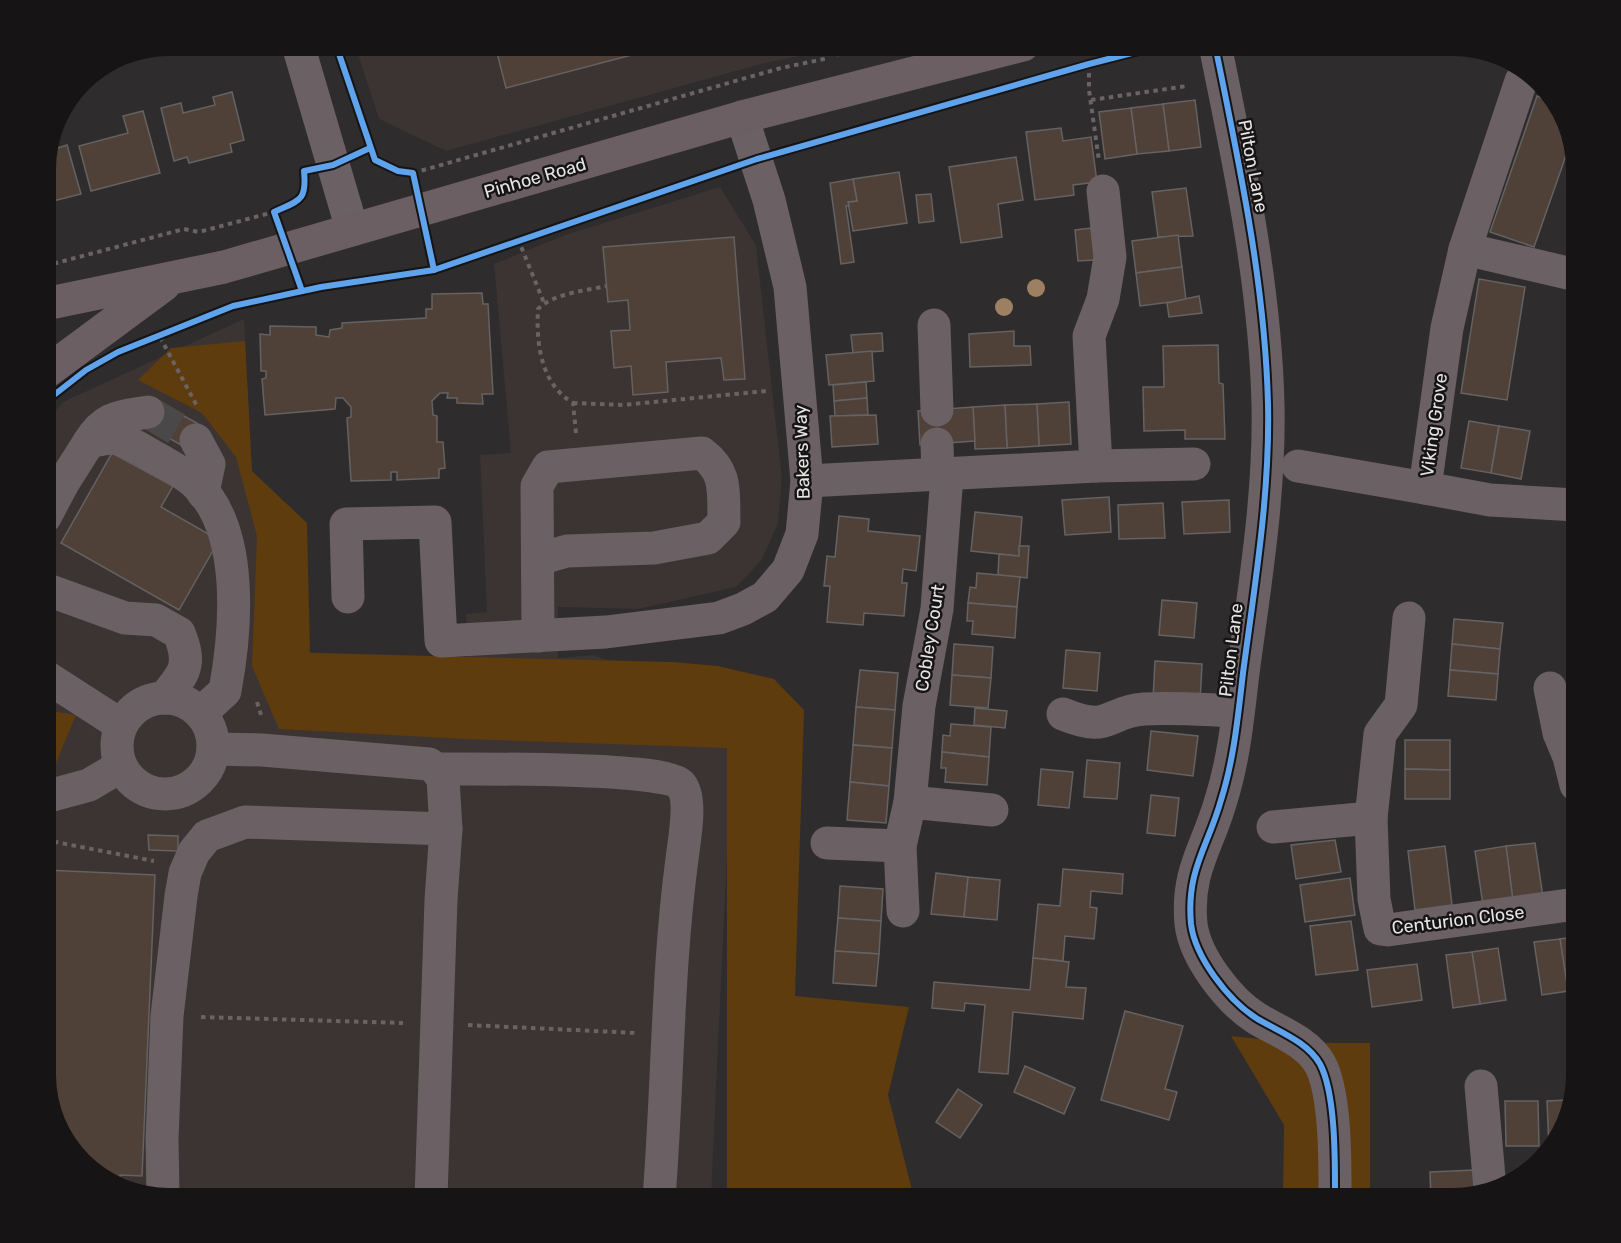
<svg xmlns="http://www.w3.org/2000/svg" width="1621" height="1243" font-family="Rubik,sans-serif">
<style>
.built{fill:#3c3333}
.green{fill:#5e3c0e}
.building{fill:#504138;stroke:#646262;stroke-width:1.5}
.lines{fill:none;stroke-linecap:round;stroke-linejoin:round}
.minor-tunnel{stroke:#4a4848;stroke-width:33;stroke-dasharray:33 16;stroke-linecap:butt}
.path{stroke:#6a6265;stroke-width:4;stroke-dasharray:4.5 4.5;stroke-linecap:butt}
.minor{stroke:#6b6064;stroke-width:33}
.major{stroke:#6c5f64;stroke-width:33}
.cycleway-casing{stroke:#161414;stroke-width:10}
.cycleway{stroke:#60a3ed;stroke-width:6}
.tree{fill:#9d8061}
.labels{text-anchor:middle;dominant-baseline:central;stroke-width:5;stroke-linejoin:round;paint-order:stroke}
.street-label{font-size:18px;fill:#e7e4e4;stroke:#161414}
</style>
<rect width="100%" height="100%" fill="#2e2c2c"/>
<g class="built">
<polygon points="355,45 854,45 765,63 446,151 379,119"/>
<polygon points="720,187 756,245 782,478 778,524 761,561 736,587 638,609 558,607 558,658 593,655 719,700 733,725 711,1198 168,1198 93,1172 58,1129 45,1082 45,421 65,401 244,319 252,472 271,651 468,657 466,614 487,612 480,455 511,453 494,264 565,235"/>
</g>
<g class="green">
<polygon points="245,341 252,471 307,523 310,653 673,662 718,666 774,679 804,710 795,996 909,1007 888,1095 914,1198 727,1198 727,748 464,739 279,729 252,666 257,536 236,457 202,413 138,380 171,348"/>
<polygon points="45,710 76,715 56,763 45,761"/>
<polygon points="1231,1036 1299,1043 1370,1043 1370,1198 1283,1198 1284,1125"/>
</g>
<g class="building">
<polygon points="495,45 645,45 647,51 506,88"/>
<polygon points="232,92 244,140 230,144 232,152 189,163 187,157 174,161 161,108 181,103 183,113 215,105 213,97"/>
<polygon points="1537,96 1553,102 1563,114 1570,144 1534,247 1490,232"/>
<polygon points="1195,100 1201,147 1169,151 1163,104"/>
<polygon points="1163,104 1169,151 1137,154 1131,108"/>
<polygon points="1131,108 1137,154 1105,159 1099,112"/>
<polygon points="143,111 160,173 91,191 79,146 128,133 123,116"/>
<polygon points="1061,128 1063,141 1091,137 1097,182 1073,185 1074,195 1035,200 1026,132"/>
<polygon points="67,145 81,194 45,203 48,151"/>
<polygon points="1016,157 1023,200 998,204 1002,237 961,243 949,167"/>
<polygon points="899,172 907,223 853,231 848,202 857,201 853,179"/>
<polygon points="853,179 857,201 848,202 849,206 846,206 854,262 841,264 830,183"/>
<polygon points="1186,188 1193,236 1158,237 1152,192"/>
<polygon points="931,194 934,221 919,223 916,195"/>
<polygon points="1091,228 1095,260 1078,261 1075,230"/>
<polygon points="1178,235 1182,267 1136,273 1132,241"/>
<polygon points="734,237 745,379 724,380 721,358 666,362 668,392 633,395 631,366 614,368 611,331 630,330 628,300 608,302 603,247"/>
<polygon points="1182,267 1186,300 1140,306 1136,273"/>
<polygon points="1479,279 1525,287 1507,400 1461,393"/>
<polygon points="482,293 483,304 488,304 493,394 482,394 483,404 457,403 457,398 447,398 448,393 440,393 432,401 433,415 437,416 437,442 443,442 445,468 439,469 439,478 397,480 397,472 391,472 391,480 351,481 347,418 351,417 351,407 343,398 336,398 335,409 265,415 262,379 266,378 266,371 261,371 260,334 270,335 270,326 316,327 316,335 329,337 330,330 342,328 342,323 426,318 426,309 432,309 432,294"/>
<polygon points="1199,296 1202,313 1169,317 1167,303"/>
<polygon points="1014,331 1014,346 1030,346 1031,365 970,367 969,334"/>
<polygon points="882,333 883,351 853,353 851,335"/>
<polygon points="1218,345 1219,383 1223,384 1225,439 1185,439 1185,430 1144,431 1143,387 1164,387 1163,346"/>
<polygon points="872,351 874,381 829,385 826,355"/>
<polygon points="866,382 867,398 834,401 833,385"/>
<polygon points="867,398 868,415 835,416 834,401"/>
<polygon points="155,400 204,427 190,450 142,423"/>
<polygon points="1069,402 1071,444 1039,446 1037,404"/>
<polygon points="1037,404 1039,446 1007,448 1005,405"/>
<polygon points="1005,405 1007,448 975,449 973,407"/>
<polygon points="973,407 975,441 920,445 918,411"/>
<polygon points="876,415 878,444 832,447 830,416"/>
<polygon points="1469,421 1499,426 1491,473 1461,468"/>
<polygon points="1499,426 1530,431 1521,479 1491,473"/>
<polygon points="112,453 173,486 161,507 219,540 179,610 61,543"/>
<polygon points="1109,497 1111,532 1065,535 1062,500"/>
<polygon points="1229,500 1230,532 1184,534 1182,502"/>
<polygon points="1163,503 1165,538 1119,539 1118,505"/>
<polygon points="975,512 1022,517 1019,556 971,551"/>
<polygon points="839,516 869,519 868,531 920,536 916,571 903,569 902,583 907,583 904,616 864,613 863,625 827,622 830,586 824,586 827,556 835,557"/>
<polygon points="1019,546 1029,546 1027,578 998,575 999,554 1019,556"/>
<polygon points="977,573 1020,577 1017,607 968,603 970,587 976,588"/>
<polygon points="1162,600 1197,603 1194,638 1159,635"/>
<polygon points="968,603 1017,607 1015,638 972,634 973,621 967,621"/>
<polygon points="1454,619 1503,623 1500,649 1452,644"/>
<polygon points="954,644 993,647 991,678 952,675"/>
<polygon points="1452,644 1500,649 1498,674 1450,670"/>
<polygon points="1066,650 1100,653 1097,691 1063,688"/>
<polygon points="1155,661 1202,664 1200,702 1153,699"/>
<polygon points="860,670 898,673 895,710 856,707"/>
<polygon points="1450,670 1498,674 1496,700 1448,696"/>
<polygon points="952,675 991,678 988,708 950,705"/>
<polygon points="856,707 895,710 892,748 853,745"/>
<polygon points="975,708 1007,711 1005,728 974,725"/>
<polygon points="951,724 991,727 989,757 942,752 943,735 950,736"/>
<polygon points="1151,731 1198,736 1193,776 1147,770"/>
<polygon points="1405,740 1450,740 1450,770 1405,769"/>
<polygon points="853,745 892,748 889,786 850,782"/>
<polygon points="942,752 989,757 987,785 945,782 946,768 941,768"/>
<polygon points="1087,760 1120,763 1117,799 1084,797"/>
<polygon points="1041,769 1073,772 1069,808 1038,805"/>
<polygon points="1405,769 1450,770 1450,799 1405,799"/>
<polygon points="850,782 889,786 886,823 847,820"/>
<polygon points="1151,795 1179,798 1175,836 1147,833"/>
<polygon points="148,835 178,836 178,851 149,850"/>
<polygon points="1335,840 1341,872 1296,879 1291,845"/>
<polygon points="1535,843 1543,897 1513,901 1506,846"/>
<polygon points="1445,846 1452,905 1415,910 1408,851"/>
<polygon points="1506,846 1513,901 1483,905 1475,851"/>
<polygon points="1063,869 1123,874 1122,894 1091,891 1090,907 1097,908 1094,939 1065,936 1063,961 1033,958 1038,904 1060,906"/>
<polygon points="45,870 155,875 142,1176 120,1175 120,1181 93,1172 58,1129 45,1082"/>
<polygon points="936,873 968,877 964,917 931,914"/>
<polygon points="968,877 1000,880 997,920 964,917"/>
<polygon points="1350,878 1355,915 1305,922 1300,885"/>
<polygon points="840,886 883,889 881,921 838,918"/>
<polygon points="838,918 881,921 879,954 835,951"/>
<polygon points="1351,921 1358,970 1316,975 1310,926"/>
<polygon points="1576,937 1576,990 1568,991 1560,939"/>
<polygon points="1560,939 1568,991 1542,995 1534,942"/>
<polygon points="1498,948 1506,1000 1480,1004 1472,952"/>
<polygon points="835,951 879,954 876,986 833,983"/>
<polygon points="1472,952 1480,1004 1453,1008 1446,955"/>
<polygon points="1033,958 1069,962 1066,987 1086,988 1083,1019 1013,1012 1008,1074 979,1072 985,1005 965,1003 964,1011 932,1008 934,982 1030,990"/>
<polygon points="1417,964 1422,1000 1372,1007 1367,970"/>
<polygon points="1125,1011 1183,1026 1165,1089 1177,1092 1169,1120 1101,1100"/>
<polygon points="1025,1066 1075,1088 1064,1114 1014,1092"/>
<polygon points="958,1089 982,1105 960,1138 936,1122"/>
<polygon points="1567,1100 1551,1147 1549,1147 1547,1101"/>
<polygon points="1505,1101 1538,1101 1539,1146 1506,1146"/>
<polygon points="1474,1170 1475,1193 1452,1198 1431,1198 1430,1172"/>
</g>
<g class="lines">
<polyline class="minor-tunnel" points="148,412 196,440"/>
<g class="path">
<polyline points="836,45 839,56"/>
<polyline points="1089,64 1089,90 1099,161"/>
<polyline points="1091,100 1187,86"/>
<polyline points="413,173 781,68 829,58"/>
<polyline points="518,239 544,303"/>
<polyline points="45,266 184,229 199,232 274,212"/>
<polyline points="160,337 198,408"/>
<polyline points="573,403 623,405 766,391"/>
<path d="M576 433 573 403C541 384 536 344 538 309 554 293 585 291 606 286"/>
<polyline points="257,702 262,718"/>
<polyline points="45,840 154,861"/>
<polyline points="201,1017 403,1023"/>
<polyline points="468,1025 637,1033"/>
</g>
<g class="minor">
<polyline points="298,45 352,229"/>
<path d="M1215 45C1239 163 1265 283 1268 404 1270 494 1255 583 1243 673 1238 716 1234 759 1221 800 1208 847 1186 870 1191 924 1195 957 1228 1000 1256 1018 1277 1031 1307 1041 1320 1064 1336 1094 1335 1163 1335 1198"/>
<polyline points="1521,81 1465,249 1447,328 1425,488 1490,500 1576,505"/>
<polyline points="1465,249 1576,275"/>
<polyline points="934,325 937,410"/>
<polyline points="196,440 209,464 203,493"/>
<path d="M89 442C105 416 119 417 148 412"/>
<polyline points="937,444 938,474"/>
<polyline points="1096,466 1194,464"/>
<polyline points="1298,466 1425,488"/>
<polyline points="807,481 1096,466 1089,336 1103,299 1110,257 1103,191"/>
<path d="M45 517 63 483 89 442C96 441 105 438 112 438 127 439 145 452 158 459 170 466 186 474 196 484 245 531 236 631 225 691L201 713"/>
<path d="M45 589 125 618 156 620 179 633C192 665 185 673 164 698"/>
<polyline points="348,597 346,524 435,522 441,641 606,632 719,618 743,609 765,597 788,570 802,534 807,481 790,287 769,200 742,117"/>
<polyline points="1409,618 1401,705 1380,734 1371,818 1374,899 1380,929 1388,930 1576,904"/>
<path d="M538 636 537 486 548 467 702 453C728 473 723 492 724 522L708 538 654 548 567 551 539 559"/>
<polyline points="45,676 121,725"/>
<polyline points="1550,688 1559,733 1569,757 1576,785"/>
<circle cx="165" cy="746" r="48"/>
<path d="M1063 714C1111 734 1105 712 1144 709 1175 707 1207 710 1238 711"/>
<polyline points="213,749 262,750 429,764 436,769 443,779 446,829 441,900 431,1198"/>
<path d="M436 769C471 769 663 767 680 784 693 797 684 841 682 859 667 971 668 1085 659 1198"/>
<polyline points="45,797 89,785 121,766"/>
<polyline points="910,802 992,810"/>
<polyline points="1273,827 1371,818"/>
<polyline points="827,843 900,846"/>
<polyline points="903,911 900,846 910,802 919,706 937,609 947,475"/>
<polyline points="1481,1086 1490,1189"/>
<polyline points="163,1196 162,1139 167,1016 181,896 185,873 194,852 207,836 245,822 446,829"/>
</g>
<g class="major">
<polyline points="45,304 224,267 742,117 1023,45"/>
<polyline points="45,373 164,285"/>
</g>
<g class="cycleway-casing">
<g id="cycleway">
<polyline points="336,45 375,160 398,171 413,173 434,270"/>
<path d="M1215 45C1239 163 1265 283 1268 404 1270 494 1255 583 1243 673 1238 716 1234 759 1221 800 1208 847 1186 870 1191 924 1195 957 1228 1000 1256 1018 1277 1031 1307 1041 1320 1064 1336 1094 1335 1163 1335 1198"/>
<path d="M302 291 274 212C300 200 307 201 304 171L333 165 370 148"/>
<polyline points="45,402 86,370 118,352 233,306 321,287 434,270 757,159 1089,64 1163,45"/>
</g>
</g>
<use href="#cycleway" class="cycleway"/>
</g>
<g class="tree">
<circle cx="1036" cy="288" r="9"/>
<circle cx="1004" cy="307" r="9"/>
</g>
<g class="labels">
<g class="street-label">
<text transform="translate(1253 166) rotate(79)">Pilton Lane</text>
<text transform="translate(535 178) rotate(-16)">Pinhoe Road</text>
<text transform="translate(1434 425) rotate(-82)">Viking Grove</text>
<text transform="translate(802 452) rotate(-92)">Bakers Way</text>
<text transform="translate(930 638) rotate(-81)">Cobley Court</text>
<text transform="translate(1231 650) rotate(-83)">Pilton Lane</text>
<text transform="translate(1458 920) rotate(-7)">Centurion Close</text>
</g>
</g>
<path d="M0 0H1621V1243H0ZM169 56H1453A113 113 0 0 1 1566 169V1075A113 113 0 0 1 1453 1188H169A113 113 0 0 1 56 1075V169A113 113 0 0 1 169 56Z" fill="#161414" fill-rule="evenodd"/>
</svg>
